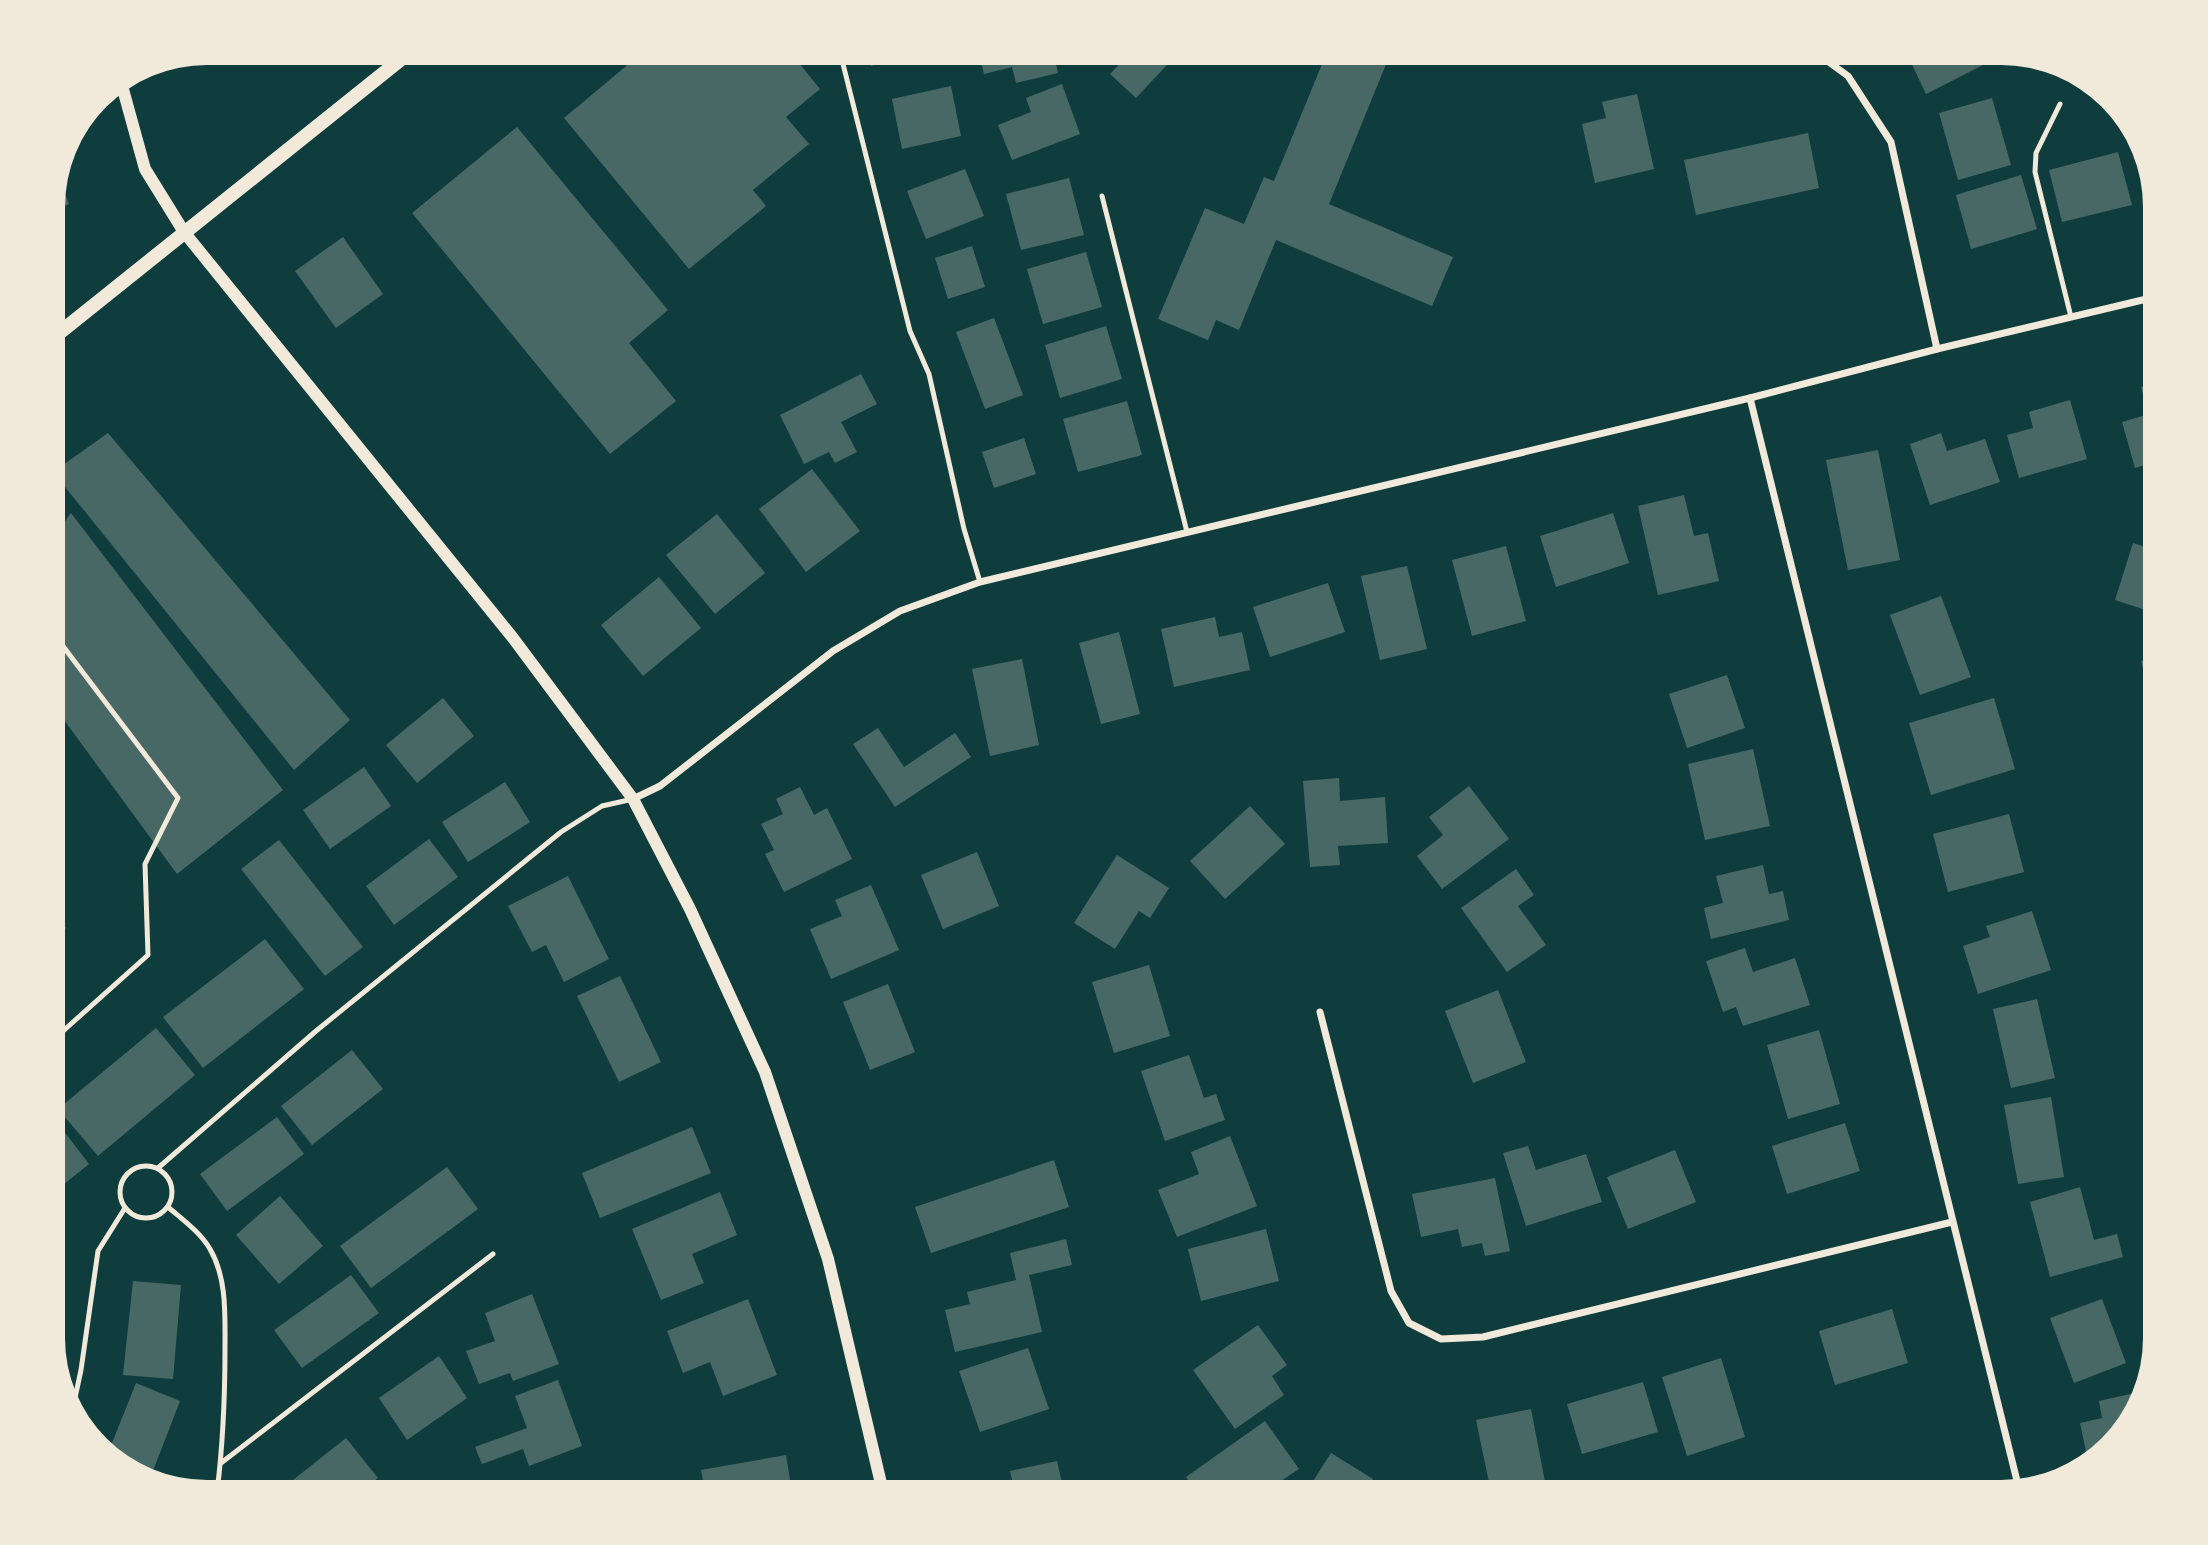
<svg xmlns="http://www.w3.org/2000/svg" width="2208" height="1545" font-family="'IBM Plex Serif',serif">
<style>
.building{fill:#486865}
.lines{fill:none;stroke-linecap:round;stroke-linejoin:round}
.service{stroke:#f1e9da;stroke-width:5}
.minor{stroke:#f1e9da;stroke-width:7}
.tertiary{stroke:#f1e9da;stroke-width:12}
.secondary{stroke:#f1e9da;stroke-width:14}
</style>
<rect width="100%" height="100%" fill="#0f3d3e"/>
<g class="building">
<polygon points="243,52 314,52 313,60 242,57"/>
<polygon points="643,52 790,52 820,89 786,117 809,144 753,190 766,206 689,269 564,118"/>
<polygon points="867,52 911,52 912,53 871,66"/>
<polygon points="979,52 1053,52 1058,73 1016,83 1012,67 984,74"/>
<polygon points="1131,52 1179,52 1136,98 1110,74"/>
<polygon points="1327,52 1391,52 1329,204 1453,257 1432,306 1276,240 1239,330 1216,320 1208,340 1158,319 1205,208 1244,224 1264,177 1274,181"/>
<polygon points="1906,52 1987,52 1991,61 1926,94"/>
<polygon points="1062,84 1080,134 1012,160 998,125 1031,112 1026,98"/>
<polygon points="951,86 961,136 902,149 892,99"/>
<polygon points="1637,94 1654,169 1595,183 1582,124 1606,118 1602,102"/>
<polygon points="1992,98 2011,165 1958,180 1939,113"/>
<polygon points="2127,124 2139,138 2149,177 2142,179"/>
<polygon points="517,127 668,310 629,343 676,401 610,454 412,213"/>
<polygon points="1808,133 1819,188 1696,215 1684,160"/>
<polygon points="2118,152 2132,205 2062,222 2049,170"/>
<polygon points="965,169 984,216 926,239 907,191"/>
<polygon points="2021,175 2037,229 1971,249 1956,195"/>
<polygon points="58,177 69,204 53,211 53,197"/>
<polygon points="1069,178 1084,235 1021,250 1006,194"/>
<polygon points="343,237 383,294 336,328 295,271"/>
<polygon points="972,246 985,287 948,299 935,258"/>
<polygon points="1086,252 1102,307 1043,324 1027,269"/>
<polygon points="994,318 1023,395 985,409 956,332"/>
<polygon points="1106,326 1122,379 1060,398 1045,345"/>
<polygon points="861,374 877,404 841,422 857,452 835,463 829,452 804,464 780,415"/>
<polygon points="2155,383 2155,462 2135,468 2122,422 2149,414 2141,387"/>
<polygon points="2070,400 2087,459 2019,478 2007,435 2033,428 2029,412"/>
<polygon points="1127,401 1142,455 1078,472 1063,419"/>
<polygon points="108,433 350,720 294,770 53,472"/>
<polygon points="1941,433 1947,451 1985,439 2000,482 1930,505 1910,444"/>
<polygon points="1024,438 1036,474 994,488 982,452"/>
<polygon points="1878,450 1900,560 1848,570 1826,460"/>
<polygon points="812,469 860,531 806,572 759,509"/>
<polygon points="1684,495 1694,536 1708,533 1719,581 1658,595 1638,506"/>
<polygon points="71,513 283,790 177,874 53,705 53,538"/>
<polygon points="1613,513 1629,563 1556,587 1540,536"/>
<polygon points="717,514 765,573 715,614 666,555"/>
<polygon points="2133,543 2155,550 2155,613 2115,600"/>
<polygon points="1506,546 1526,621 1472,636 1452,560"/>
<polygon points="1407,566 1427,649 1380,660 1361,576"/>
<polygon points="659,577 701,628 643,676 601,625"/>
<polygon points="1328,583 1345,632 1270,657 1253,607"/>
<polygon points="1941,596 1971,677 1920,695 1890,615"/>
<polygon points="1215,617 1219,637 1242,632 1250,670 1174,687 1161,629"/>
<polygon points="1119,632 1140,714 1101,724 1079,643"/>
<polygon points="2155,657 2155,715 2141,661"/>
<polygon points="1022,659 1039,745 990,756 972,669"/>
<polygon points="1727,675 1745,728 1687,748 1669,694"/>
<polygon points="443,698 474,736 417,783 386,745"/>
<polygon points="1994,698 2015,769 1931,795 1909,723"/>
<polygon points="878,728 904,767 955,733 971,757 895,807 853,744"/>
<polygon points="1753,749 1770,826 1705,840 1688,764"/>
<polygon points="364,767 391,806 330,849 303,810"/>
<polygon points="1339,778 1340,801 1385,797 1388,843 1338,846 1340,865 1310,867 1303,781"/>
<polygon points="505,782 530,822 468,862 442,822"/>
<polygon points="1469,786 1509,839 1442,889 1417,856 1443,835 1429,817"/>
<polygon points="800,787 814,815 827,808 852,859 784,892 765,854 774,850 761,824 783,814 776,799"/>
<polygon points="1250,806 1285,844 1225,899 1190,861"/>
<polygon points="2009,814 2024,872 1948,892 1933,834"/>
<polygon points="429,839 458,877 394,925 366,886"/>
<polygon points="279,840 363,947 325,976 241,869"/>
<polygon points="977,852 999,906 943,929 921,875"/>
<polygon points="1117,855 1169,888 1150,918 1139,911 1115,949 1074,923"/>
<polygon points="1763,865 1769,894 1783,891 1789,920 1711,939 1704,908 1723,903 1716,876"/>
<polygon points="1516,869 1534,895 1518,906 1546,945 1507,972 1461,908"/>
<polygon points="568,876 609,959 564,982 546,945 532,952 508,906"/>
<polygon points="871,885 899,950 831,979 810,929 842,916 835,900"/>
<polygon points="53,911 66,928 53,939"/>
<polygon points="2032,911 2051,970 1978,994 1963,946 1990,937 1986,926"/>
<polygon points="265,939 304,989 203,1068 163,1017"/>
<polygon points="1745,948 1753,972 1795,958 1810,1005 1743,1026 1736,1007 1723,1012 1706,961"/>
<polygon points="1149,965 1170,1036 1114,1053 1092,982"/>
<polygon points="620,976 661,1062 619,1082 577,996"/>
<polygon points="888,984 915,1052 870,1070 843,1002"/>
<polygon points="1498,990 1526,1062 1473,1083 1445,1011"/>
<polygon points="2037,999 2055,1078 2011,1088 1993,1009"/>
<polygon points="156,1028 195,1075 98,1156 58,1109"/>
<polygon points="1819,1030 1840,1104 1788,1119 1767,1045"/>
<polygon points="352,1050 383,1089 312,1145 281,1106"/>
<polygon points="1189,1055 1204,1098 1216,1094 1225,1120 1165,1141 1141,1071"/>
<polygon points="2051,1097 2064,1177 2018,1184 2004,1105"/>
<polygon points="53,1117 89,1164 53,1193"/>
<polygon points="277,1117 304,1154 227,1211 200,1174"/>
<polygon points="1845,1123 1860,1171 1787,1194 1772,1146"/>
<polygon points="692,1127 711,1173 600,1218 582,1173"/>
<polygon points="1230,1136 1257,1206 1177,1237 1158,1190 1199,1174 1191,1152"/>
<polygon points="1528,1146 1536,1170 1586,1154 1602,1202 1526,1226 1503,1153"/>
<polygon points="1675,1150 1696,1202 1628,1229 1607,1177"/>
<polygon points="1054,1160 1069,1207 931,1253 915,1207"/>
<polygon points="447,1167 478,1209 371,1288 340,1246"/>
<polygon points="1495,1178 1510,1251 1485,1256 1482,1243 1462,1247 1458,1229 1421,1237 1412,1194"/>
<polygon points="2080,1187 2094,1240 2117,1234 2123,1257 2050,1277 2030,1202"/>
<polygon points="720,1192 737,1235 692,1254 704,1283 661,1300 632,1229"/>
<polygon points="280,1196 323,1246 279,1284 236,1235"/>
<polygon points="1266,1229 1279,1281 1201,1301 1188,1249"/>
<polygon points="1066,1239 1072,1265 1029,1275 1042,1332 955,1352 945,1310 970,1304 967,1292 1016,1280 1010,1253"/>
<polygon points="351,1275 379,1313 302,1368 274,1330"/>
<polygon points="133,1281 181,1285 173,1379 123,1375"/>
<polygon points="532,1294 559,1364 513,1381 510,1373 479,1384 466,1351 495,1341 485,1313"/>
<polygon points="748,1299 777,1375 723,1396 710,1362 683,1373 667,1331"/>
<polygon points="2102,1299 2126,1363 2074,1383 2050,1318"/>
<polygon points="1892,1309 1908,1363 1835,1385 1819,1331"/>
<polygon points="1258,1325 1287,1365 1272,1376 1284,1395 1235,1429 1193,1370"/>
<polygon points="1028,1348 1049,1409 980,1432 959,1371"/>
<polygon points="439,1356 467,1398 407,1440 379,1398"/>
<polygon points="1721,1358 1745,1437 1687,1456 1662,1377"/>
<polygon points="558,1380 582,1446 529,1466 523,1449 482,1464 475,1447 527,1428 515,1396"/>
<polygon points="1643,1382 1658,1432 1582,1454 1567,1404"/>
<polygon points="136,1383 180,1401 151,1476 121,1466 108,1453"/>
<polygon points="2139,1392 2129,1424 2088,1461 2080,1423 2102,1418 2099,1401"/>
<polygon points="1531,1409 1547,1492 1491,1492 1476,1420"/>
<polygon points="1265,1421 1299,1469 1265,1492 1197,1492 1186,1477"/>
<polygon points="346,1438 378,1478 360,1492 295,1492 288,1484"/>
<polygon points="1331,1453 1373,1479 1365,1492 1306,1492"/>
<polygon points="786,1455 792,1492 705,1492 701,1470"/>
<polygon points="1057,1461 1064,1492 1015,1492 1010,1471"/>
<polygon points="1474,1486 1475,1492 1411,1492 1411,1490"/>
</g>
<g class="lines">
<g class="service">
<polyline points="840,52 910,331 929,374 964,529 980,582"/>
<polyline points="2060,104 2036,153 2035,172 2071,317"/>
<polyline points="1102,196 1187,532"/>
<polyline points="53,633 178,798 145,864 148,955 53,1040"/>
<circle cx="146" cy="1192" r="26"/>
<polyline points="158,1168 316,1031 561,832 602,806 633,799"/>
<path d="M168 1207C183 1220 200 1232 210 1249 227 1278 225 1315 225 1348 225 1397 223 1444 217 1492"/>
<polyline points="72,1412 81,1370 98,1251 125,1208"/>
<polyline points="221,1463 493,1254"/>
</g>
<g class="minor">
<polyline points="1815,52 1848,76 1891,142 1937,349"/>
<polyline points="1750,398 2019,1489"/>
<polyline points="633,799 660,786 833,651 900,611 980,582 1750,398 1937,349 2155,297"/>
<polyline points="1320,1012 1391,1291 1409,1323 1441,1339 1483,1337 1952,1222"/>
</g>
<polyline class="tertiary" points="121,82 145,169 184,232 513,638 633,799 690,909 765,1072 828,1259 883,1492"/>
<polyline class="secondary" points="53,338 410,52"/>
</g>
<path d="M0 0H2208V1545H0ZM207 65H2001A142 142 0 0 1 2143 207V1338A142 142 0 0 1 2001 1480H207A142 142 0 0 1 65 1338V207A142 142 0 0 1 207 65Z" fill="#f1e9da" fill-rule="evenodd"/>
</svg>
